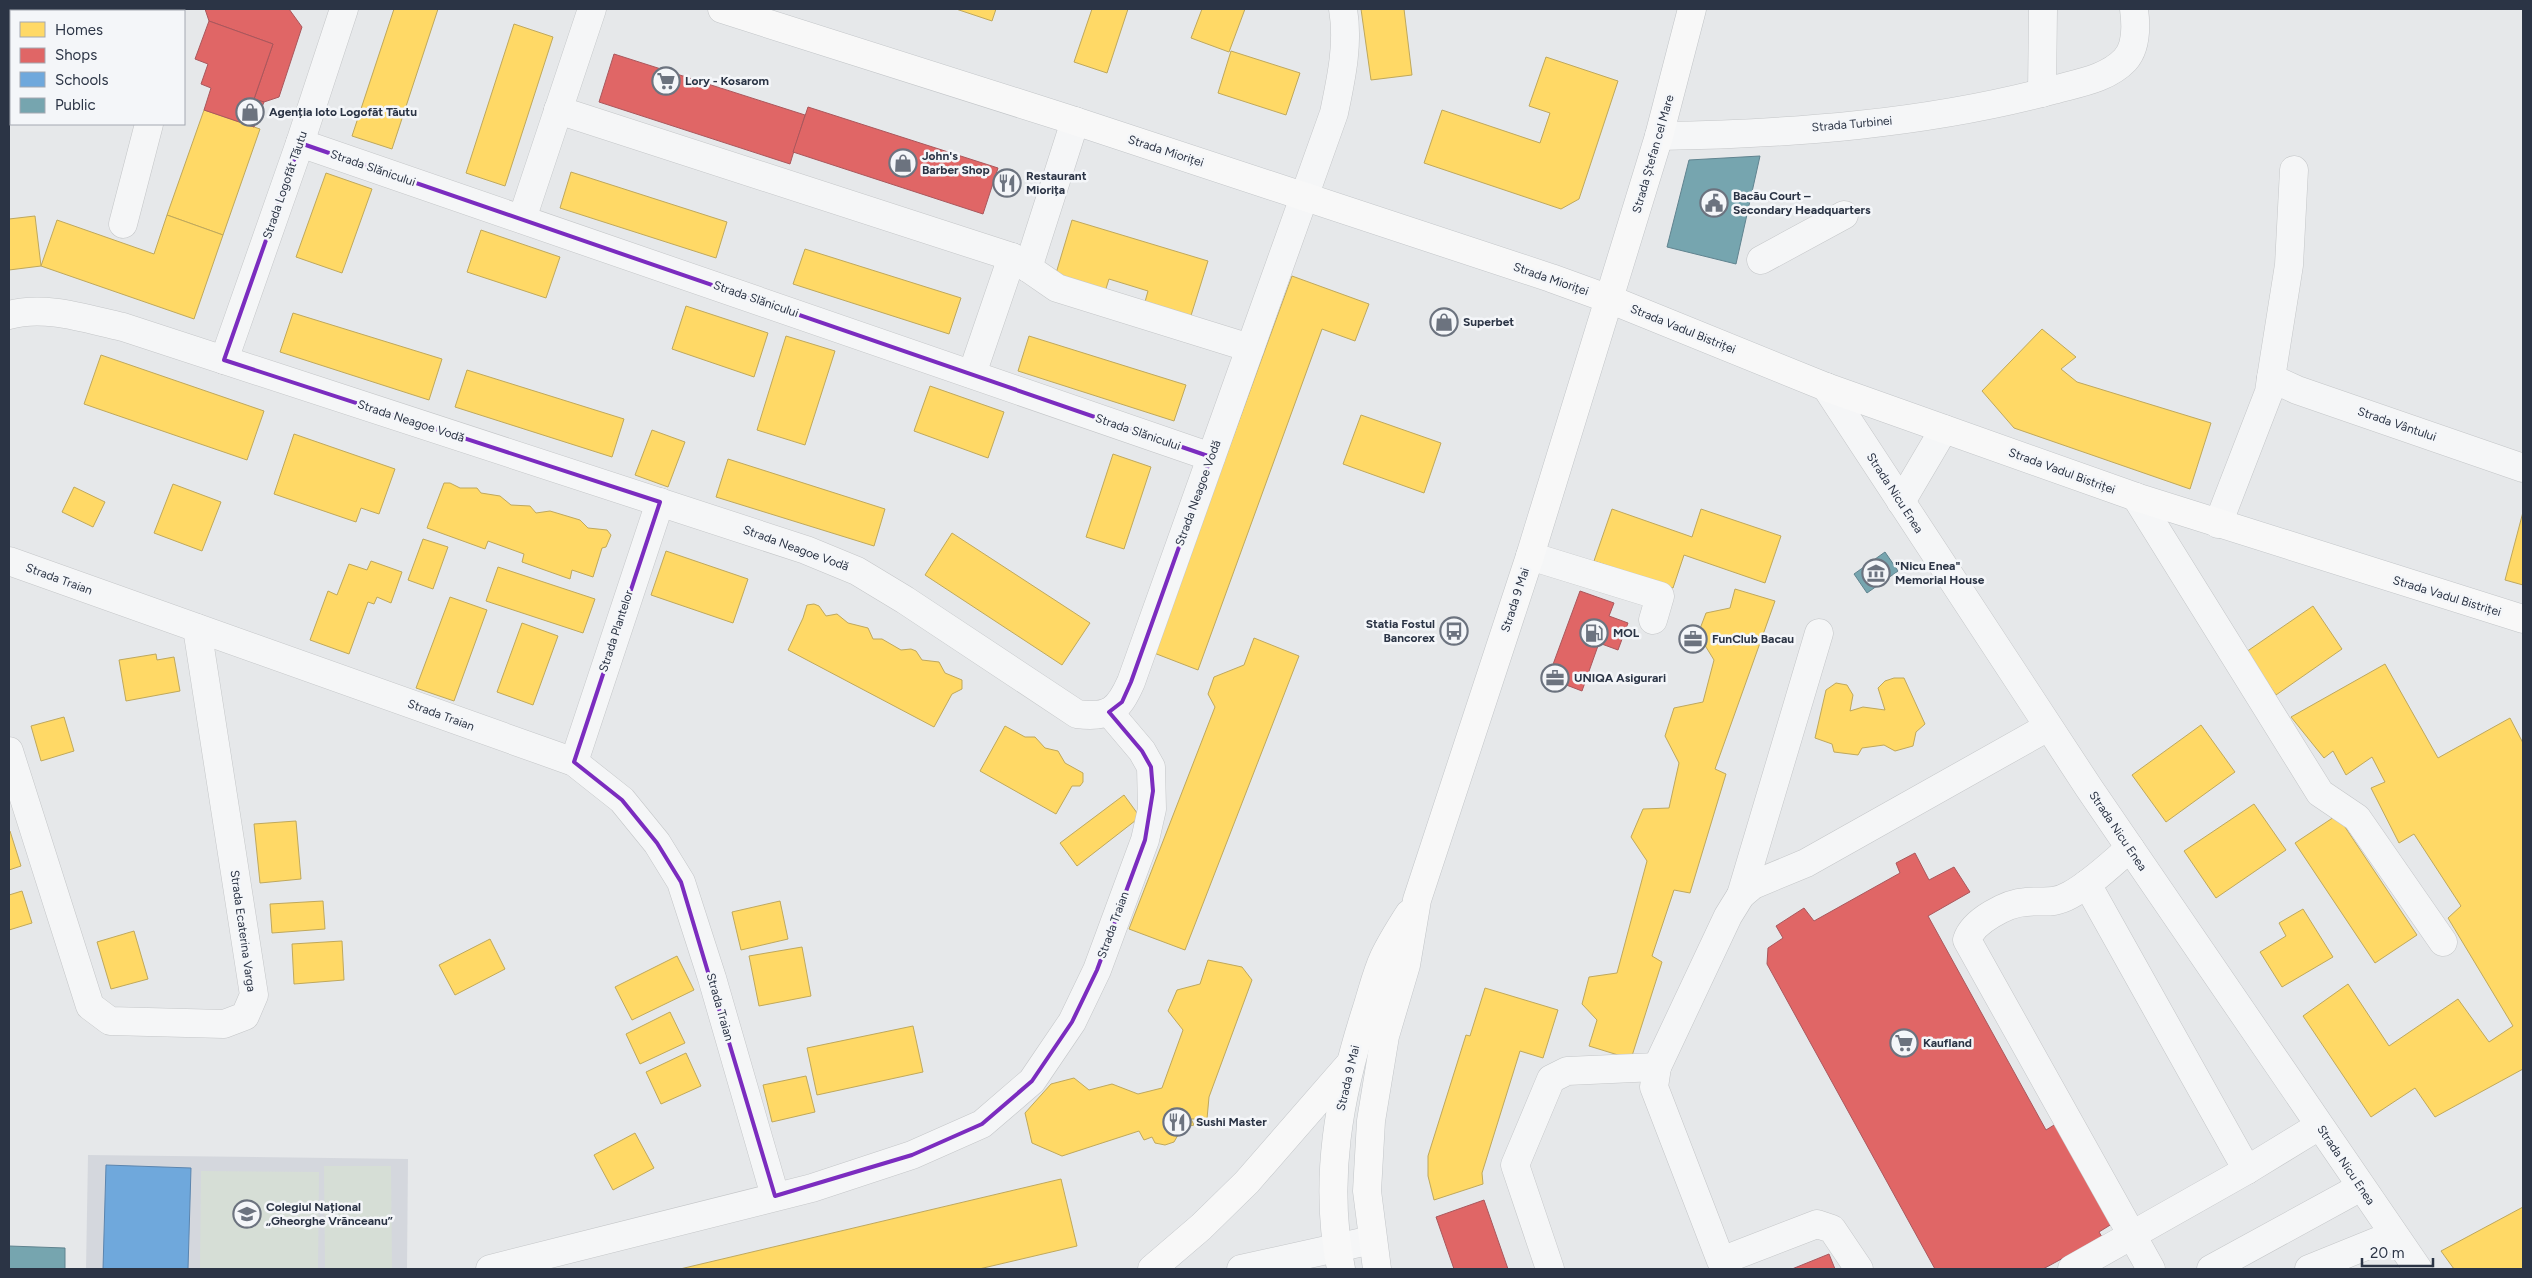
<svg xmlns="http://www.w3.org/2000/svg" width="2532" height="1278" font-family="Figtree,sans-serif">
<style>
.built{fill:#d4d7dd}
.green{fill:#d6ded6}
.homes{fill:#ffd966;stroke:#bfa85c}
.shops{fill:#e06666;stroke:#aa575c}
.schools{fill:#6fa8dc;stroke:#5b85af}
.public{fill:#76a5af;stroke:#60838f}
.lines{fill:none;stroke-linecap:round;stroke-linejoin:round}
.minor-casing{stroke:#c4c6c8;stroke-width:29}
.major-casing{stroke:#c2c5c8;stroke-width:29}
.minor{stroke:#f5f6f7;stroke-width:28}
.major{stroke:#f8f8f8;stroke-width:28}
.marked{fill:none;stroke:#7b2cbf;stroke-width:4;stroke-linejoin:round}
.labels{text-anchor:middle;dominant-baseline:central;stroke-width:5;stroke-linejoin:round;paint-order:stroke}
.poi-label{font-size:12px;font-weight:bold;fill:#2b3445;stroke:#f4f6f9;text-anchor:start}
.street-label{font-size:12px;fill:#2b3445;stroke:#f4f6f9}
</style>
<rect width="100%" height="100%" fill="#e6e8ea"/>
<polygon class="built" points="88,1155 408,1159 407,1269 86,1269"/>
<g class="green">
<polygon points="324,1166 391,1166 392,1269 325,1269"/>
<polygon points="201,1171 319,1172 318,1269 200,1269"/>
</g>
<g class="homes">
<rect x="96" y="9" width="64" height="2"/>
<polygon points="394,9 438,9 392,149 352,136"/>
<polygon points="956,9 996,9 992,21"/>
<polygon points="1092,9 1128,9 1107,73 1074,62"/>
<polygon points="1202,9 1245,9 1229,52 1191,38"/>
<polygon points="1361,9 1404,9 1412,75 1371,80"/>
<polygon points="514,24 553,37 505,186 466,173"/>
<rect x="9" y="47" width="2" height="40"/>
<polygon points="1231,51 1300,73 1286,115 1218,93"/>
<polygon points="1546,57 1618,81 1579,199 1561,209 1424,163 1442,110 1540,143 1550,113 1529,106"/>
<polygon points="204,110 260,129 223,235 167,215"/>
<polygon points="571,172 727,222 716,258 560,208"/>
<polygon points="326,173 372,189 342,273 296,257"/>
<polygon points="167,215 223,235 194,319 41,266 57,220 154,254"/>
<polygon points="35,216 41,266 9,270 9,219"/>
<polygon points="1072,220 1208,261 1189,322 1143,309 1148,291 1109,279 1104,295 1054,280"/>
<polygon points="481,230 560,257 546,298 467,272"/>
<polygon points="805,249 961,298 949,334 793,284"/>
<polygon points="1292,276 1369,304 1355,341 1322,329 1198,670 1154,653"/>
<polygon points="686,306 768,333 754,377 672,349"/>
<polygon points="293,313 442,359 429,400 280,352"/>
<polygon points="2042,329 2076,357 2061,369 2077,382 2211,423 2190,489 2014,428 1982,391"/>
<polygon points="786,336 835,351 805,445 757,430"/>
<polygon points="1029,336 1186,385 1174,421 1018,371"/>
<polygon points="101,355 264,411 247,460 84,404"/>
<polygon points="467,370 624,419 612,457 455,407"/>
<polygon points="930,386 1004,412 988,458 914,431"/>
<polygon points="1361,415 1441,443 1424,493 1343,464"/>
<polygon points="652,430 685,442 668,487 635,475"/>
<polygon points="294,434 395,469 379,514 361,508 356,522 274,494"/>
<polygon points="1113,454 1151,467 1124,549 1086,537"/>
<polygon points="728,459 885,509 874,546 716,497"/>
<polygon points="444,483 450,483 460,488 477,488 481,493 500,496 511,505 530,506 536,513 550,511 580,520 588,528 607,530 611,535 606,547 602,548 593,577 572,570 570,579 522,562 524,554 488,541 485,549 427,528"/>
<polygon points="173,484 221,502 202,551 154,533"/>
<polygon points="74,487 105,502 93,527 62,512"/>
<polygon points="1612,509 1692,537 1701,509 1781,536 1765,583 1684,555 1673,588 1594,561"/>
<polygon points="2523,512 2523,585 2505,580"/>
<polygon points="952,533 1090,623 1062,665 925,575"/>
<polygon points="423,539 448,547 433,589 408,580"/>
<polygon points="666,551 748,579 733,623 651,595"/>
<polygon points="371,561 402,572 391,603 377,597 374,604 368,602 349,654 310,640 328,591 337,595 349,564 367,570"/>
<polygon points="498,567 595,599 583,633 486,601"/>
<polygon points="1735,589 1775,601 1715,769 1726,774 1690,893 1674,890 1652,956 1662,962 1631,1059 1589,1046 1597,1020 1582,1004 1589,977 1617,973 1647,861 1631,837 1643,809 1669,808 1679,763 1665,736 1674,708 1703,702 1714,660 1698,634 1706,613 1730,608"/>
<polygon points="450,597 487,610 454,701 416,688"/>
<polygon points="814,604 819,606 826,616 837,614 848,623 868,628 873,639 882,639 901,650 911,649 916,651 922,660 939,662 945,673 962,680 962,689 952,694 934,727 788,650 803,618 807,605"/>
<polygon points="2313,606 2342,649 2276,695 2246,652"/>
<polygon points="522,623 558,636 533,705 497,692"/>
<polygon points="1254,638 1299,656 1185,950 1129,929 1215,707 1208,694 1214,677 1244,665"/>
<polygon points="156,654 157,660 174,657 180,691 126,701 119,660"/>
<polygon points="2385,664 2438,758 2510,718 2523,743 2523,1069 2435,1117 2415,1088 2371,1117 2303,1016 2348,984 2389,1046 2458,999 2489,1042 2513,1026 2448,918 2461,906 2414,834 2399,843 2371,788 2385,782 2372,757 2346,775 2333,751 2324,758 2291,717"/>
<polygon points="1894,678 1904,678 1925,724 1916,732 1913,746 1895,751 1884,745 1862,748 1858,755 1834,752 1832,744 1815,738 1826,690 1836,683 1847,685 1853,695 1850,711 1863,707 1885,710 1878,688 1885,681"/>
<polygon points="64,717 74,751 41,761 31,726"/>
<polygon points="2201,725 2235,772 2166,822 2132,775"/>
<polygon points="1005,726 1025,737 1035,737 1045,748 1058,751 1065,763 1083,773 1083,782 1080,786 1072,786 1056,814 980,771"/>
<polygon points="1124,795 1140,817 1077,866 1060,843"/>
<polygon points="2254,804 2286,850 2216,898 2184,851"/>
<polygon points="2337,815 2417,935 2375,963 2295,843"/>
<polygon points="296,821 301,879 260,883 254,824"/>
<polygon points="10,831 21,866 9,870 9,832"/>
<polygon points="22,891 32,923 9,930 9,895"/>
<polygon points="323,901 325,929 272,933 270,904"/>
<polygon points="780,901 788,939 741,950 732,912"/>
<polygon points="2303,909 2333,957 2282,987 2260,952 2286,936 2279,923"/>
<polygon points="134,931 148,979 111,989 97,942"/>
<polygon points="490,939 505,969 455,995 439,965"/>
<polygon points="342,941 344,980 294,984 292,944"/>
<polygon points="802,947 811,996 759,1006 749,956"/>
<polygon points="677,956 694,990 632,1020 615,987"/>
<polygon points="1208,960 1242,967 1252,980 1209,1097 1207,1119 1191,1119 1194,1125 1182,1128 1174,1142 1165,1145 1155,1143 1152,1137 1144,1140 1139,1131 1062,1156 1032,1143 1025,1113 1051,1084 1074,1078 1089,1090 1112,1084 1138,1094 1162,1088 1183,1030 1168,1011 1177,990 1200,984"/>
<polygon points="1485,988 1558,1010 1543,1058 1520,1051 1482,1173 1483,1184 1434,1200 1428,1176 1428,1156 1466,1035 1470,1036"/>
<polygon points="670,1012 685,1043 640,1064 626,1034"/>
<polygon points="913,1026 923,1072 817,1095 807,1048"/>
<polygon points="686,1053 701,1086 661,1104 646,1072"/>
<polygon points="806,1076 815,1112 772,1122 763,1085"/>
<polygon points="635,1133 654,1168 613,1190 594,1155"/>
<polygon points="1061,1179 1077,1246 979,1269 680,1269"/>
<polygon points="2523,1207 2523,1269 2454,1269 2441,1251"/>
</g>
<g class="shops">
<polygon points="205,9 289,9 302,27 279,97 264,102 254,99 273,44 209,21"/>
<polygon points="209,21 273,44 254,99 264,102 254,127 204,110 211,88 201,84 208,64 195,59"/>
<polygon points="614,54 805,115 790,164 599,102"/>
<polygon points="808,107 998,168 983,214 793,152"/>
<polygon points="1580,591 1614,603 1609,616 1628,623 1618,650 1599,643 1582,691 1548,678"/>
<polygon points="1915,853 1929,880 1954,867 1970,892 1928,916 2046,1130 2059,1122 2115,1222 2099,1232 2102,1237 2043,1269 1935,1269 1767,964 1768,948 1783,938 1776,926 1804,908 1814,921 1900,873 1896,863"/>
<polygon points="1484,1200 1508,1269 1454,1269 1436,1217"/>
<polygon points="1829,1254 1835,1269 1792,1269"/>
</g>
<polygon class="schools" points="106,1165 191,1168 188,1269 103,1269"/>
<g class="public">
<polygon points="1760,156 1736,264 1667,247 1689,160"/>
<polygon points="1885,552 1898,571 1867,593 1854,574"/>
<polygon points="9,1246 65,1248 65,1269 9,1269"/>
</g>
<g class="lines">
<g class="minor-casing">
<g id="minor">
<polyline points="170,9 170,11"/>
<polyline points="2042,93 2043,9"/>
<polyline points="558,110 1012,257 1057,288 1250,348"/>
<path d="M1659 136C1791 134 1926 124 2053 90 2078 83 2107 79 2125 60 2137 47 2136 24 2134 9"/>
<polyline points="300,143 1211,457"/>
<polyline points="522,219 592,9"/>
<polyline points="123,224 149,124"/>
<polyline points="1761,260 1844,215"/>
<polyline points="1028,268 1075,121"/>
<path d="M9 315C46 305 86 319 123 327L806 550 857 571 905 600 1077 714C1109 718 1118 711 1131 682L1334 113C1341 79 1349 44 1343 9"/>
<polyline points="224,360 300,143 344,9"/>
<polyline points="972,374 1012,257"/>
<polyline points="2271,378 2289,265 2294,170"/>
<polyline points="1826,387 2089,788 2418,1269"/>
<polyline points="2136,497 2320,793 2357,818 2443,942"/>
<polyline points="1901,502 1944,429"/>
<polyline points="2218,524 2269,392 2271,378 2297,390 2523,468"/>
<polyline points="1530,556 1660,596 1653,620"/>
<polyline points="9,561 574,762 622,800 657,843 681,882 712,978 775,1196"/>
<polyline points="9,751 90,1006 110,1021 224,1024 245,1016 254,995 197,628"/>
<polyline points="574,762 660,502"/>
<path d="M2130 848C2111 864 2092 883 2070 895 2052 905 2043 900 2026 902 2007 903 1973 921 1967 940L2151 1269"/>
<polyline points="2087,884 2247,1170"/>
<polyline points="1741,895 1819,633"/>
<polyline points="490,1269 812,1188 912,1155 982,1124 1032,1081 1072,1022 1097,970 1145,840 1152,809 1151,767 1142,751 1109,712"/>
<polyline points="1241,1269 1372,1240"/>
<polyline points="1550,1269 1515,1165 1551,1079 1567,1071 1657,1067"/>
<polyline points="1859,1269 1832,1229 1817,1224 1721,1261 1654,1087 1657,1067 1728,916 1741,895 1753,885 1806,863 2048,727"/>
<polyline points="2072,1269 2247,1170 2319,1126"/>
<polyline points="2211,1269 2361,1187"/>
<polyline points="2309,1269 2393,1235"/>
</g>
</g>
<g class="major-casing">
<g id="major">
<polyline points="722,9 1075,121 1551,278 1609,299 1826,387 2136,497 2523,619"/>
<polyline points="1152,1269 1201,1227 1247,1182 1348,1066"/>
<path d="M1341 1269C1323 1181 1339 1095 1366 1011 1372 993 1376 974 1384 957 1391 942 1400 928 1409 914"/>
<polyline points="1377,1269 1367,1191 1371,1121 1385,1036 1406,965 1417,900 1530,556 1659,136 1692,9"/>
</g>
</g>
<use href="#minor" class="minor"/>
<use href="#major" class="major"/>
</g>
<path class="marked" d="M300 143 1211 457 1131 682 1122 702 1109 712 1142 751 1151 767 1153 791 1145 840 1097 970 1072 1022 1032 1081 982 1124 912 1155 775 1196 681 882 657 843 622 800 574 762 660 502 224 360Z"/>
<defs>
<g id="supermarket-ring" transform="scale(1.4375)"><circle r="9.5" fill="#f4f6f9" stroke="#6c737f" stroke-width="1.5"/><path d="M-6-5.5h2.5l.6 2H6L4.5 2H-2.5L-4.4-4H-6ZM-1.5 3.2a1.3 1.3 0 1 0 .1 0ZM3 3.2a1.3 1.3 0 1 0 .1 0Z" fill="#6c737f"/></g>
<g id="shop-ring" transform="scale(1.4375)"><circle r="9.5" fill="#f4f6f9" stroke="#6c737f" stroke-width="1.5"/><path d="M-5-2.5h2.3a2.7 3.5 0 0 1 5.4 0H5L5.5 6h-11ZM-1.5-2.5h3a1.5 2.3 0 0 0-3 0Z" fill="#6c737f"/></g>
<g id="restaurant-ring" transform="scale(1.4375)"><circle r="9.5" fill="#f4f6f9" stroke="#6c737f" stroke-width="1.5"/><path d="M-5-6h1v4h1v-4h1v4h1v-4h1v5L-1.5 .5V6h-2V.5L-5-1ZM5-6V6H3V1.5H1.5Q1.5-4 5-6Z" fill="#6c737f"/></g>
<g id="civic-ring" transform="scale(1.4375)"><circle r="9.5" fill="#f4f6f9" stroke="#6c737f" stroke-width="1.5"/><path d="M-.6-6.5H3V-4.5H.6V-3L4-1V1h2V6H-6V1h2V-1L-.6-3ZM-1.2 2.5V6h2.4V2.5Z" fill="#6c737f"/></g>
<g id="museum-ring" transform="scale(1.4375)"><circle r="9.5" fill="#f4f6f9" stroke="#6c737f" stroke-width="1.5"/><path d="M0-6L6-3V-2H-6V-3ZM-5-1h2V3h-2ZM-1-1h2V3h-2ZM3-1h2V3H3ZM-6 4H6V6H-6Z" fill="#6c737f"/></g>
<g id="bus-ring" transform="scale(1.4375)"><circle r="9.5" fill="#f4f6f9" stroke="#6c737f" stroke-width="1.5"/><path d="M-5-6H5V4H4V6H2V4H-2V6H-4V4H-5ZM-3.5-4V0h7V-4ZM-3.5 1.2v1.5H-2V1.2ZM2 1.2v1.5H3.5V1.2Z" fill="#6c737f"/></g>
<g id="fuel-ring" transform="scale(1.4375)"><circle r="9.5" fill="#f4f6f9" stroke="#6c737f" stroke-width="1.5"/><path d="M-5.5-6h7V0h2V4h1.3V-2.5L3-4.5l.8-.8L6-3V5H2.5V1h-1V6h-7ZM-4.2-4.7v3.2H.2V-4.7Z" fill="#6c737f"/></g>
<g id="office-ring" transform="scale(1.4375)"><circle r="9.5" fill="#f4f6f9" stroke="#6c737f" stroke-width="1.5"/><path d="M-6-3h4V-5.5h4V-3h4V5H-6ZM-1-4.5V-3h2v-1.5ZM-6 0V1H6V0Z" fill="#6c737f"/></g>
<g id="school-ring" transform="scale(1.4375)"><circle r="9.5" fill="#f4f6f9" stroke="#6c737f" stroke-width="1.5"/><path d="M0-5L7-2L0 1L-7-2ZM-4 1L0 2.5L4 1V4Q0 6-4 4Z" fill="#6c737f"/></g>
</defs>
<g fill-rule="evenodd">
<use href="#supermarket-ring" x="666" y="81"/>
<use href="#shop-ring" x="250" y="112"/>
<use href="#shop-ring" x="903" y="163"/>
<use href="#restaurant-ring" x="1007" y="183"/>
<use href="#civic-ring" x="1714" y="203"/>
<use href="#shop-ring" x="1444" y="322"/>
<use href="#museum-ring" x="1876" y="573"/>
<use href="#bus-ring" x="1454" y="631"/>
<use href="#fuel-ring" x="1594" y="633"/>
<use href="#office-ring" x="1693" y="639"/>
<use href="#office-ring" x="1555" y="678"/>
<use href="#supermarket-ring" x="1904" y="1043"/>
<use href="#restaurant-ring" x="1177" y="1122"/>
<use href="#school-ring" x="247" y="1214"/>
</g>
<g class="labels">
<g class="poi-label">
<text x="685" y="81">Lory - Kosarom</text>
<text x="269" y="112">Agenția loto Logofăt Tăutu</text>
<text x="922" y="156">John's<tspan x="922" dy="14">Barber Shop</tspan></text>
<text x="1026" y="176">Restaurant<tspan x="1026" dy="14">Miorița</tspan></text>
<text x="1733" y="196">Bacău Court –<tspan x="1733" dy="14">Secondary Headquarters</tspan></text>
<text x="1463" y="322">Superbet</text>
<text x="1895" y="566">"Nicu Enea"<tspan x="1895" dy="14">Memorial House</tspan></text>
<text x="1435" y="624" text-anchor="end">Statia Fostul<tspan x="1435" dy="14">Bancorex</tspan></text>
<text x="1613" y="633">MOL</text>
<text x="1712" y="639">FunClub Bacau</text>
<text x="1574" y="678">UNIQA Asigurari</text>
<text x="1923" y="1043">Kaufland</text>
<text x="1196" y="1122">Sushi Master</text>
<text x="266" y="1207">Colegiul Național<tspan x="266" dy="14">„Gheorghe Vrănceanu”</tspan></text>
</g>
<g class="street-label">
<text transform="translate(1852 124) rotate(-5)">Strada Turbinei</text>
<text transform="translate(1166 151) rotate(18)">Strada Mioriței</text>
<text transform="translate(1653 154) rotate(-74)">Strada Ștefan cel Mare</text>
<text transform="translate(373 168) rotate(19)">Strada Slănicului</text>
<text transform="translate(285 185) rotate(-71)">Strada Logofăt Tăutu</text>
<text transform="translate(1551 279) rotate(19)">Strada Mioriței</text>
<text transform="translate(756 299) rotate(19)">Strada Slănicului</text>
<text transform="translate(1683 329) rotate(22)">Strada Vadul Bistriței</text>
<text transform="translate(411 421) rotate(18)">Strada Neagoe Vodă</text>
<text transform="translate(2397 424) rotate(19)">Strada Vântului</text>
<text transform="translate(1138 432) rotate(19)">Strada Slănicului</text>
<text transform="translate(2062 471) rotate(20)">Strada Vadul Bistriței</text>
<text transform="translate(1198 493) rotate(-70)">Strada Neagoe Vodă</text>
<text transform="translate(1895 493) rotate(57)">Strada Nicu Enea</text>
<text transform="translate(796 548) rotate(20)">Strada Neagoe Vodă</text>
<text transform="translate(59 579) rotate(20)">Strada Traian</text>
<text transform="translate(2447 596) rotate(17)">Strada Vadul Bistriței</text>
<text transform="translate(1515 600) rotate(-72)">Strada 9 Mai</text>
<text transform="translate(616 631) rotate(-72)">Strada Plantelor</text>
<text transform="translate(441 715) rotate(20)">Strada Traian</text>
<text transform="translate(2118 831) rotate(56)">Strada Nicu Enea</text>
<text transform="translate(1113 925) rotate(-70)">Strada Traian</text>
<text transform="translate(243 931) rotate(82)">Strada Ecaterina Varga</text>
<text transform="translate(720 1007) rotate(74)">Strada Traian</text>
<text transform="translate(1348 1078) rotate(-77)">Strada 9 Mai</text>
<text transform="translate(2346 1165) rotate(56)">Strada Nicu Enea</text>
</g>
</g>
<rect width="2532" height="1278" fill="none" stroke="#2b3445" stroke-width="20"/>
<rect x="10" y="10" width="175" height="115" fill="#f4f6f9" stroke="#a4a8b1"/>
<rect x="20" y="22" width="25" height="15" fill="#ffd966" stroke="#a4a8b1"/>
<text x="55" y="35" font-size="15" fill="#2b3445">Homes</text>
<rect x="20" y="48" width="25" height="15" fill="#e06666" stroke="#a4a8b1"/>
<text x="55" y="60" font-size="15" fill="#2b3445">Shops</text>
<rect x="20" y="72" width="25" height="15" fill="#6fa8dc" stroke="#a4a8b1"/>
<text x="55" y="85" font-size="15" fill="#2b3445">Schools</text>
<rect x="20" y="98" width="25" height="15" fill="#76a5af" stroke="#a4a8b1"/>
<text x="55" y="110" font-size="15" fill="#2b3445">Public</text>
<path d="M2362 1258v8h71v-8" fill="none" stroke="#2b3445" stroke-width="2.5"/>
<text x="2370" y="1258" font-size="15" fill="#2b3445" stroke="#f4f6f9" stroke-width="4" paint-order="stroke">20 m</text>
</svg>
